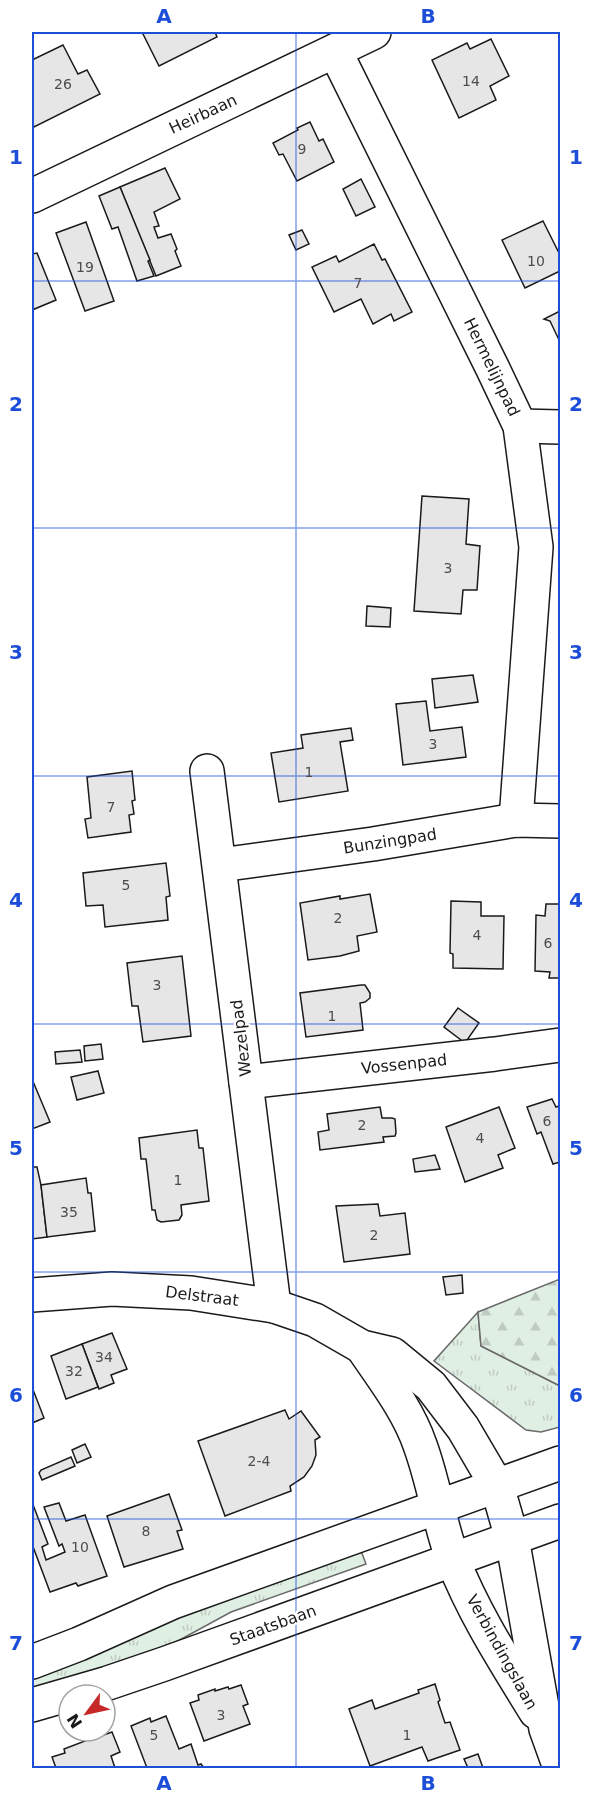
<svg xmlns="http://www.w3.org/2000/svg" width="592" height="1800" font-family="'DejaVu Sans',sans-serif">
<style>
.grass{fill:url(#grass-tufts);stroke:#6a6a6a;stroke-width:1.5}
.forest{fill:url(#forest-firs);stroke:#6a6a6a;stroke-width:1.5}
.building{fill:#e6e6e6;stroke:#1a1a1a;stroke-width:1.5}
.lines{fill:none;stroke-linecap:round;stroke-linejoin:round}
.minor-casing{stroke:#1a1a1a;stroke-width:36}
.major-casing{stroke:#1a1a1a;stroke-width:36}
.minor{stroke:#fff;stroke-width:33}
.major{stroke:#fff;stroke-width:33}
.grid{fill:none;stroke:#1d4ed8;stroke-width:1.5;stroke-opacity:0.55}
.labels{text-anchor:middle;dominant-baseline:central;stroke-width:4.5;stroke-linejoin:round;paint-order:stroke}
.number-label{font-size:14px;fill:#4d4d4d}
.street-label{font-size:16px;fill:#1a1a1a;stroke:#fff}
.neatline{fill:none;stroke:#1d4ed8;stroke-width:2}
.grid-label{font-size:20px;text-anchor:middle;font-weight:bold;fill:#1d4ed8}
</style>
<defs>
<pattern id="grass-tufts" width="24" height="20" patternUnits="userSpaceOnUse" patternTransform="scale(1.5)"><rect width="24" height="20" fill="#e0efe3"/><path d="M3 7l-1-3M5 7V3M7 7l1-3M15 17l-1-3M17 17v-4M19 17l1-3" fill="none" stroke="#c0ccc2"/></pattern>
<pattern id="forest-firs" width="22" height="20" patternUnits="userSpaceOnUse" patternTransform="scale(1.5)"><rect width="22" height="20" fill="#e0efe3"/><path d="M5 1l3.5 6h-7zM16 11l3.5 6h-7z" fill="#c0ccc2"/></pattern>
</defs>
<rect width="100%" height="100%" fill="#fff"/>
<g class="grass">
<polygon points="478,1312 481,1346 560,1386 560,1427 541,1432 526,1430 434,1361"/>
<polygon points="360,1548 366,1564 231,1612 152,1655 32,1691 32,1675 190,1610"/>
</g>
<polygon class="forest" points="560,1279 560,1386 481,1346 478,1312"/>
<g class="building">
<polygon points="142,32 215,32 217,37 159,66"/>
<polygon points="491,39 509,76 490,86 496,100 459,118 432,60 467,43 470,49"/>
<polygon points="63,45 78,74 87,70 100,94 34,127 32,122 32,60"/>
<polygon points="310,122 319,141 323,139 334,162 297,181 283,154 279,155 273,143 298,130 297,128"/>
<polygon points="165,168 180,199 154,212 159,226 154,227 158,238 171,234 177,249 175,251 181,266 156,276 120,187"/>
<polygon points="361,179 375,207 356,216 343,189"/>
<polygon points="120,187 150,260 148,261 154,276 137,281 118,227 112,229 99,196"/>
<polygon points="543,221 558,251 560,250 560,271 525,288 502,240"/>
<polygon points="86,222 114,301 85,311 56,233"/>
<polygon points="302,230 309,244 296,250 289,235"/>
<polygon points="374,244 382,260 385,259 412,312 394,321 391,314 373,324 361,299 334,312 312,267 336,256 339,262"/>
<polygon points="37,253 56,300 32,310 32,254"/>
<polygon points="560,311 560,342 550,321 544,319"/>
<polygon points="422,496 469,499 466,544 480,546 477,590 463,590 461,614 414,611"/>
<polygon points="367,606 391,608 390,627 366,626"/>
<polygon points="473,675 478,702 435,708 432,679"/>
<polygon points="426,701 430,731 462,727 466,757 403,765 396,704"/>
<polygon points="351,728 353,740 340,742 348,791 279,802 271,753 303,748 301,735"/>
<polygon points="132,771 135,800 132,801 134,814 129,815 131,832 88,838 85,819 91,818 87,777"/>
<polygon points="166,863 170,896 166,897 168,920 105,927 103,905 86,906 83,873"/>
<polygon points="370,894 377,932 357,936 359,951 340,956 308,960 300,903 340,896 340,899"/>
<polygon points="451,901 481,902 481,916 504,916 503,969 453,968 453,954 450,953"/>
<polygon points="546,904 560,904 560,978 549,978 550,972 535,971 536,915 545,916"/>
<polygon points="182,956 191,1036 143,1042 138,1006 132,1006 127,963"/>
<polygon points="361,985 365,985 370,993 370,998 365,1002 360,1003 363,1030 306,1037 300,993"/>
<polygon points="458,1008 479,1023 465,1043 444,1027"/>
<polygon points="101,1044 103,1059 85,1061 84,1046"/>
<polygon points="80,1050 82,1062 56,1064 55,1052"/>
<polygon points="98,1071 104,1093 77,1100 71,1077"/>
<polygon points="32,1079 50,1122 32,1129"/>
<polygon points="552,1099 556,1107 559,1106 560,1110 560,1162 553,1164 541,1132 537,1134 527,1107"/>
<polygon points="380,1107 382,1118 392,1118 395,1119 396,1133 395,1136 383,1137 384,1142 320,1150 318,1132 329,1130 327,1114"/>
<polygon points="499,1107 515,1148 498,1155 503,1168 465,1182 446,1127"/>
<polygon points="197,1130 199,1148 203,1148 209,1201 181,1205 182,1215 179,1220 161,1222 157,1220 155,1210 152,1210 146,1159 141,1159 139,1138"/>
<polygon points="435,1155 440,1169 415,1172 413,1159"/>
<polygon points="32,1167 37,1167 41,1185 47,1237 32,1239"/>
<polygon points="86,1178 88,1193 91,1193 95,1231 47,1237 41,1185"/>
<polygon points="378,1204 380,1216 405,1213 410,1254 344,1262 336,1206"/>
<polygon points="462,1275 463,1293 446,1295 443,1277"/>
<polygon points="112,1333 127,1369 111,1375 114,1383 99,1389 82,1344"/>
<polygon points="82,1344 98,1387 66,1399 51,1356"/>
<polygon points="32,1387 44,1418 32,1423"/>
<polygon points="285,1410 289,1419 301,1411 320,1437 315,1440 316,1455 312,1466 304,1477 290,1486 291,1491 225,1516 198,1441"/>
<polygon points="85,1444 91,1457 77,1463 72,1450"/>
<polygon points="71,1457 75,1466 42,1480 39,1473 41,1470"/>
<polygon points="169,1494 182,1530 177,1531 183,1549 124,1567 107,1516"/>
<polygon points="32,1502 48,1544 42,1547 46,1560 65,1552 62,1544 59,1546 44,1507 59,1503 66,1521 85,1515 107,1576 78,1586 76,1583 50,1592 32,1544"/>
<polygon points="435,1684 440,1700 438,1702 445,1723 450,1722 460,1750 428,1761 422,1747 370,1766 349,1709 372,1700 375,1709 419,1693 418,1690"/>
<polygon points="241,1685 248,1704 243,1706 250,1724 204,1741 190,1703 199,1700 198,1695 215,1689 215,1691 228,1687 229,1689"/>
<polygon points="166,1716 179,1749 191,1744 198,1765 201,1764 204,1768 147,1768 131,1726 150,1718 151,1722"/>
<polygon points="112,1732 120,1752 111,1756 115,1768 56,1768 52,1757 65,1753 64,1749 103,1734 104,1735"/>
<polygon points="478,1754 483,1768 468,1768 464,1759"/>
</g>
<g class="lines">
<g class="minor-casing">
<g id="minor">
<polyline points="335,51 492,367 520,426 536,547 516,820"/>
<polyline points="32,196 374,32"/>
<polyline points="520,426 560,427"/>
<polyline points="207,771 274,1306"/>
<polyline points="220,865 373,844 516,820 560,821"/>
<polyline points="246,1082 495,1054 560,1045"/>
<polyline points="32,1295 112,1289 191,1293 274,1306 315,1320 362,1347 392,1354 431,1386 463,1428 497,1486 512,1538 546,1729 560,1768"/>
<path d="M362 1347C383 1378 408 1410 420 1445 434 1483 439 1522 453 1560 474 1614 506 1663 536 1712"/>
</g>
</g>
<g class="major-casing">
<g id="major">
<polyline points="32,1662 79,1644 173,1602 560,1463"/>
<polyline points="32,1705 108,1683 164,1664 560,1521"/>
</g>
</g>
<use href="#minor" class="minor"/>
<use href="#major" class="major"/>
</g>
<path class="grid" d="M296 32V1768M32 281H560M32 528H560M32 776H560M32 1024H560M32 1272H560M32 1519H560"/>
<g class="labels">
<g class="number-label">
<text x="471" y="81">14</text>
<text x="63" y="84">26</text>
<text x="302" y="149">9</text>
<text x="536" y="261">10</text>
<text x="85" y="267">19</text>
<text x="358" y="283">7</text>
<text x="448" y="568">3</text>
<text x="433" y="744">3</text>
<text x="309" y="772">1</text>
<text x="111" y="807">7</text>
<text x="126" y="885">5</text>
<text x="338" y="918">2</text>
<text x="477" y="935">4</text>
<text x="548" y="943">6</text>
<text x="157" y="985">3</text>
<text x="332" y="1016">1</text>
<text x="547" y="1121">6</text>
<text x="362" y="1125">2</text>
<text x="480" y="1138">4</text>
<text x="178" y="1180">1</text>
<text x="69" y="1212">35</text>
<text x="374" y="1235">2</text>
<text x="104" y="1357">34</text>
<text x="74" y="1371">32</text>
<text x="259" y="1461">2-4</text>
<text x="146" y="1531">8</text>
<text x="80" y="1547">10</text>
<text x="221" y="1715">3</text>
<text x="154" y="1735">5</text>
<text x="407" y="1735">1</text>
</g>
<g class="street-label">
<text transform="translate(203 114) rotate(-25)">Heirbaan</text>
<text transform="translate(492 367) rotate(64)">Hermelijnpad</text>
<text transform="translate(390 841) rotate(-9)">Bunzingpad</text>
<text transform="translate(241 1038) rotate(-97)">Wezelpad</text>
<text transform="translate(404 1064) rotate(-6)">Vossenpad</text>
<text transform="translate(202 1296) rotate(7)">Delstraat</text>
<text transform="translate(273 1625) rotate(-20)">Staatsbaan</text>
<text transform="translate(502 1652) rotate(61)">Verbindingslaan</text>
</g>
</g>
<rect width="592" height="1800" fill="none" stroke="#ffffff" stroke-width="66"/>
<g transform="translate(87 1713) rotate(237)"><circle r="28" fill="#ffffff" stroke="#a3a3a3" stroke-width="1.5"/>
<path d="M0-4.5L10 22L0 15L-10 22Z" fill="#c62828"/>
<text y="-9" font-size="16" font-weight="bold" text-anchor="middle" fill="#1a1a1a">N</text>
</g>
<rect x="33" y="33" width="526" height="1734" class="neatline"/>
<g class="grid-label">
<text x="164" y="23">A</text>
<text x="428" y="23">B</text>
<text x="16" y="164">1</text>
<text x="576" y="164">1</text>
<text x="16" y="411">2</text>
<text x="576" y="411">2</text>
<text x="16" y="659">3</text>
<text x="576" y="659">3</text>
<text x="16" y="907">4</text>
<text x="576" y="907">4</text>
<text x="16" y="1155">5</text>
<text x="576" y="1155">5</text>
<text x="16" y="1402">6</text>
<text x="576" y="1402">6</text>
<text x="16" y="1650">7</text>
<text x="576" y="1650">7</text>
<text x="164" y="1790">A</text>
<text x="428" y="1790">B</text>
</g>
</svg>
